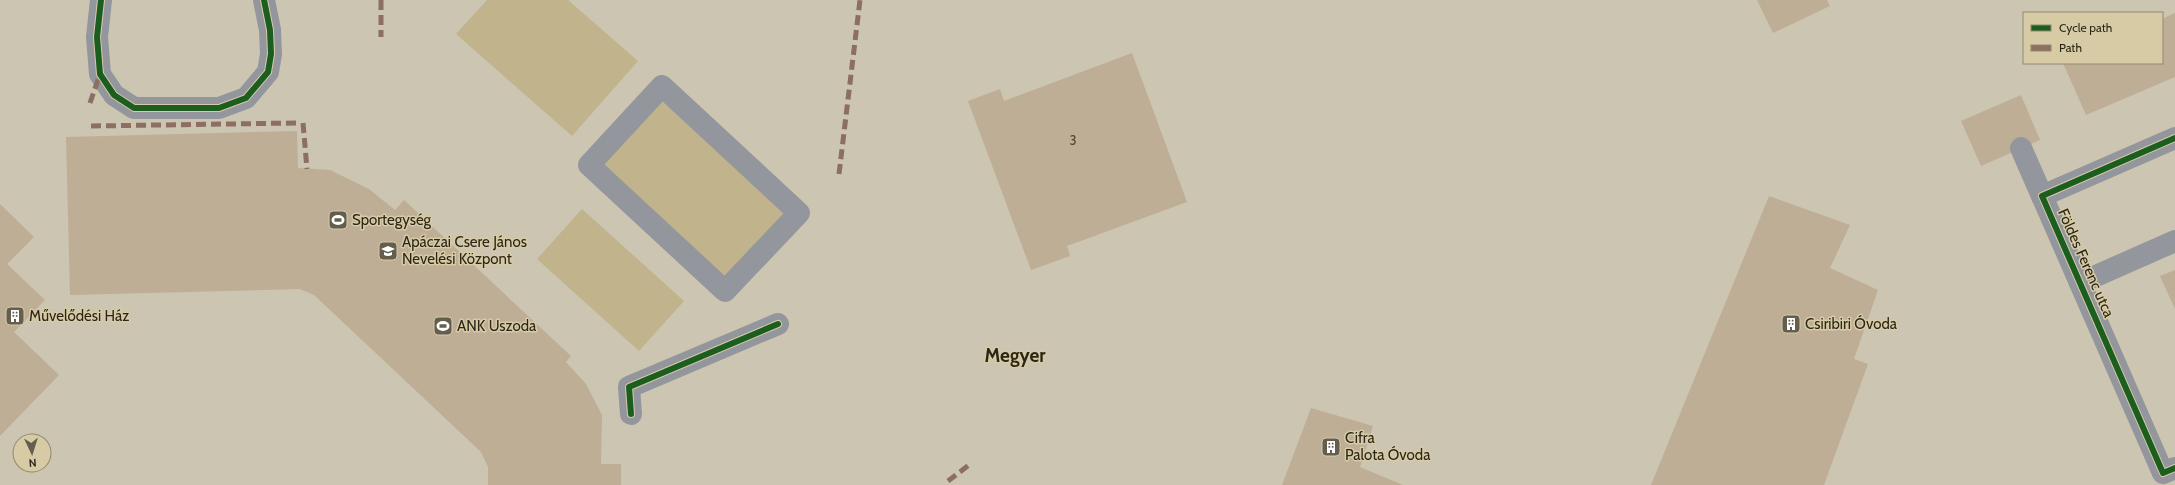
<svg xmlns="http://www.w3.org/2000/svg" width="2175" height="485" font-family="Cabin,sans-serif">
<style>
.green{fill:#c1b38c}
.building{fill:#beae96}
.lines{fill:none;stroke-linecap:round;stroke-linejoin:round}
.pedestrian{stroke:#94969d;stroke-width:22}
.minor{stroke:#94969d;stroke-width:22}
.quiet{stroke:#8d6e63;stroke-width:5;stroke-dasharray:10 5;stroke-linecap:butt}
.cycleway-casing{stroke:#d7cba6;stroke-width:8}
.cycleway{stroke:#1b5e20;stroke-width:6}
.labels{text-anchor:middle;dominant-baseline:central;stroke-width:3;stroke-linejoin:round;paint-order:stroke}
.number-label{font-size:13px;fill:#504838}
.poi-label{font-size:15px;fill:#2b2618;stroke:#d7cba6;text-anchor:start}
.street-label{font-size:15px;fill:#2b2618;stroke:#d7cba6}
.district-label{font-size:19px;font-weight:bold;fill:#2b2618;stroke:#d7cba6}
</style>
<rect width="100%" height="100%" fill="#ccc5b1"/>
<g class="green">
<polygon points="487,0 568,0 638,61 572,136 456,34"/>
<polygon points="666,97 790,213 725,281 601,166"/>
<polygon points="582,209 684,301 639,351 537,259"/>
</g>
<g class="building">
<polygon points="1757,0 1827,0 1830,6 1773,33"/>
<polygon points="2175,13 2175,77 2086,115 2063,63 2162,63 2162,19"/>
<polygon points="1132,53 1187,202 1067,246 1070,256 1031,270 968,101 1000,89 1004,101"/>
<polygon points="2021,95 2040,140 1981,166 1961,121"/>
<polygon points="297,131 298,168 330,170 369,189 395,210 404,200 571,356 566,362 586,384 602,415 601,464 621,464 621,485 488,485 488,467 481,452 314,295 300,289 70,295 66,137"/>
<polygon points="1769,196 1850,225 1830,268 1878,290 1854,359 1868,364 1824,485 1651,485"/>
<polygon points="0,204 34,237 7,264 45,300 14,332 59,375 0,436"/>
<polygon points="2175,270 2175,309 2160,276"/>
<polygon points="1311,408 1373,426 1360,467 1403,485 1282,485"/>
</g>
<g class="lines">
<polygon class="pedestrian" points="662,86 799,213 725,291 589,165"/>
<g class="minor">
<polyline points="101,0 97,37 100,74 114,95 134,108 219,108 246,98 268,72 271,54 270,30 264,0"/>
<polyline points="2175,138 2042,196 2163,473 2175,468"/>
<polyline points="2021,148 2042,196"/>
<polyline points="2080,283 2175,241"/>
<polyline points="631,414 629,387 778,324"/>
</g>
<g class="quiet">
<polyline points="381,0 381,37"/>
<polyline points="90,103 100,74"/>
<polyline points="303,123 307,169"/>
<polyline points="91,126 296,123"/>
<polyline points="839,174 860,0"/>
<polyline points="948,481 969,465"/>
</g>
<g class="cycleway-casing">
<g id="cycleway">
<polyline points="101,0 97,37 100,74 114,95 134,108 219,108 246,98 268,72 271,54 270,30 264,0"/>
<polyline points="2175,138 2042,196 2163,473 2175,468"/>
<polyline points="631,414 629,387 778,324"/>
</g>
</g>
<use href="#cycleway" class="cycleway"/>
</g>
<defs>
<g id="stadium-square" transform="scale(1)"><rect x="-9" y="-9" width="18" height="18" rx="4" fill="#635e4e" stroke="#d7cba6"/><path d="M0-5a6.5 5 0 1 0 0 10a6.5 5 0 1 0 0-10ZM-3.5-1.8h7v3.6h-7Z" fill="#fff"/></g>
<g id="school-square" transform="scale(1)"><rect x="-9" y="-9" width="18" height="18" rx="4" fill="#635e4e" stroke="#d7cba6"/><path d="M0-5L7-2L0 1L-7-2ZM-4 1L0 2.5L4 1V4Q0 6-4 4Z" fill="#fff"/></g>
<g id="building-square" transform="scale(1)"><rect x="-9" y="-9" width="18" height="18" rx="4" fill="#635e4e" stroke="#d7cba6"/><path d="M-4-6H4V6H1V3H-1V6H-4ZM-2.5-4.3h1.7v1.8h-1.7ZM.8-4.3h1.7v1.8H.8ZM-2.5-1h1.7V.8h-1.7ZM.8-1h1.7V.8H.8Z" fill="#fff"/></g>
</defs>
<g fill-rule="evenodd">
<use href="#stadium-square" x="338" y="220"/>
<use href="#school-square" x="388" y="251"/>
<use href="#building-square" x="15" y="316"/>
<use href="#building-square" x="1791" y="324"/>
<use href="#stadium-square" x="443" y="326"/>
<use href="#building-square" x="1331" y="447"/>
</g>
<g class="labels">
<g class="number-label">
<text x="1073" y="140">3</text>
</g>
<g class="poi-label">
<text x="352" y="220">Sportegység</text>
<text x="402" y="242">Apáczai Csere János<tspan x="402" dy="17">Nevelési Központ</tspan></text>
<text x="29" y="316">Művelődési Ház</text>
<text x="1805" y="324">Csiribiri Óvoda</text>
<text x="457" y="326">ANK Uszoda</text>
<text x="1345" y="438">Cifra<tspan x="1345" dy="17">Palota Óvoda</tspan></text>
</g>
<g class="street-label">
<text transform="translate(2086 263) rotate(66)">Földes Ferenc utca</text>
</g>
<g class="district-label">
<text x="1015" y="355">Megyer</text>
</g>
</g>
<rect x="2023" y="12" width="140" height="52" fill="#d7cba6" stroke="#92896d"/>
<rect x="2031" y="25" width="20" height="6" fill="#1b5e20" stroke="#92896d"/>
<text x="2059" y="32" font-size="12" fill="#2b2618">Cycle path</text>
<rect x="2031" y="45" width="20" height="6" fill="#8d6e63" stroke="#92896d"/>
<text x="2059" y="52" font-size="12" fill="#2b2618">Path</text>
<g transform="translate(32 453) rotate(176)"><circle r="19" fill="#d7cba6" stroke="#92896d"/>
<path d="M0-3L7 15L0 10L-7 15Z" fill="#635e4e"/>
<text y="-6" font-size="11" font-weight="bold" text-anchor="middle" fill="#2b2618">N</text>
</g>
</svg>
